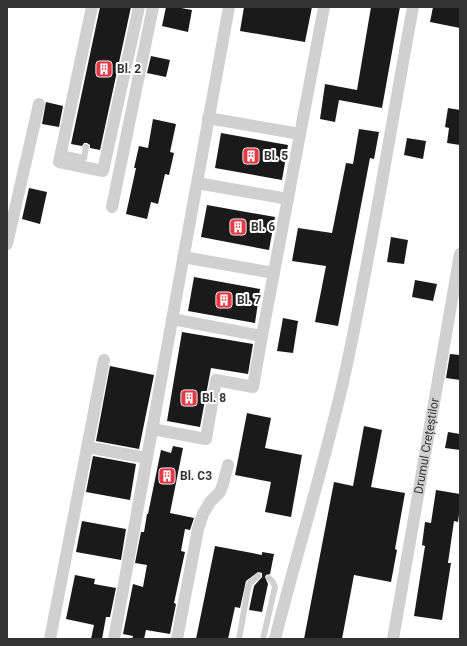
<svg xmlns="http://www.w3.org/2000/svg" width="467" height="646" font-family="Roboto,sans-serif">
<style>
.building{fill:#1a1a1a}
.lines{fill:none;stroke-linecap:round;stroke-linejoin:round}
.lane{stroke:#d0d0d0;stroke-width:6}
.street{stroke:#d0d0d0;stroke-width:12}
.labels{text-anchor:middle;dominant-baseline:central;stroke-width:4;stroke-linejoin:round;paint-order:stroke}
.poi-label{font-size:12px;font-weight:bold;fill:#333;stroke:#fff;text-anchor:start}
.street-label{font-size:12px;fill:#333;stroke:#fff}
</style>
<rect width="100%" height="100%" fill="#fff"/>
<g class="building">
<polygon points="100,7 131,7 100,150 90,148 90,145 87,143 84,143 82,146 71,144"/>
<polygon points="166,7 176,7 192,10 188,32 162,26"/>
<polygon points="244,7 312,7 305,42 240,31"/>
<polygon points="371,7 400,7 382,108 339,100 335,122 320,119 325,84 357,90"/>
<polygon points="433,7 460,7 460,28 430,22"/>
<polygon points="151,56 170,60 166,77 147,73"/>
<polygon points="46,102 63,106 59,127 42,124"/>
<polygon points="448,108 460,110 460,145 447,143 449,128 445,127"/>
<polygon points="153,119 176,124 170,152 174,153 169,175 165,174 158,204 151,202 147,219 126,214 136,168 134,168 139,146 148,148"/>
<polygon points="359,129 379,132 374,159 370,158 338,326 315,322 326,266 292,261 298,228 332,233 346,163 353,164"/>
<polygon points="221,133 288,145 282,180 215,168"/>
<polygon points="407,138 426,141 423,159 404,155"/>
<polygon points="29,188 47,192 40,224 22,219"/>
<polygon points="207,205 275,217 269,250 201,237"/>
<polygon points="391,237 408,240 404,264 387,262"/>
<polygon points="194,277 260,289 255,323 188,311"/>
<polygon points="415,280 437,284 433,301 412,297"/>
<polygon points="283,318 298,321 293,353 277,351"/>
<polygon points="182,332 253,344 248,374 211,368 200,427 167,421"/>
<polygon points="450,354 460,355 460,380 446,378"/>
<polygon points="110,366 154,375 139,449 96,441"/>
<polygon points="247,413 271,418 265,448 302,455 291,517 265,512 271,482 235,475"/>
<polygon points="364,426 382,430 371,487 405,493 395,549 397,550 391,582 354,575 342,639 304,639 334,482 353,486"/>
<polygon points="448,432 460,434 460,450 445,448"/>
<polygon points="173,446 183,448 170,513 194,518 190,530 185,529 181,551 185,552 174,603 176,604 170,634 146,630 144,639 132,639 133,636 123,634 133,584 143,587 147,565 135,563 141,532 144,532 147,514 148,514 161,450 171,453"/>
<polygon points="93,456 136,464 130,500 86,492"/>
<polygon points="436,490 460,494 460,507 458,522 454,521 448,563 451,563 442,620 414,616 425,546 422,545 425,522 431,523"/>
<polygon points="82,521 126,529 121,560 76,552"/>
<polygon points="215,546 262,555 262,552 274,554 270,574 266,575 265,577 268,584 262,612 249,610 254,586 262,577 262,573 258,572 246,581 240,608 235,607 228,639 196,639"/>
<polygon points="75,575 95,579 94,584 116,588 110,617 106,617 102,639 91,639 94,625 66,619"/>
</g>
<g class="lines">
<g class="lane">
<polyline points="61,153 84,158 86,147"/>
<polyline points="239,639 248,588 250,583 258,576"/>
<polyline points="263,639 275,587 273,582 269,578"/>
</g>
<g class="street">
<polyline points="92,7 59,162 103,171 139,7"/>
<polyline points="208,118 300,134"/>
<polyline points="197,183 288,199"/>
<polyline points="112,207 153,7"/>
<polyline points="7,244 39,104"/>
<polyline points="183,257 274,273"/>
<polyline points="172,319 262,336 324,7"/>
<polyline points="152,429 206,439 216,380 253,387 262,336"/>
<polyline points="87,447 146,458"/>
<polyline points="50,639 104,360"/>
<polyline points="114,639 229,7"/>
<polyline points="177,639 198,529 203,514 210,502 220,492 223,484 228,465"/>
<path d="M275 639C297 552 324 466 344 378 371 255 390 131 413 7"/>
<path id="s1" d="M393 639 460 254"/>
</g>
</g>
<defs>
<g id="building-square" transform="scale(0.9)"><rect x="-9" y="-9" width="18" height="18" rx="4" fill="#e63946" stroke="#fff"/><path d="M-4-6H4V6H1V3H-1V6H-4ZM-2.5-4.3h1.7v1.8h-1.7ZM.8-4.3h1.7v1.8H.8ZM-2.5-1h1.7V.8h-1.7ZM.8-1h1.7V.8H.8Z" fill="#fff"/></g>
</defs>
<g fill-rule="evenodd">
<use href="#building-square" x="104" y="69"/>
<use href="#building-square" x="251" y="156"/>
<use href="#building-square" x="238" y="227"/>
<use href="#building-square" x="224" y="300"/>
<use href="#building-square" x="189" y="398"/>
<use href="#building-square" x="167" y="476"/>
</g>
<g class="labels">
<g class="poi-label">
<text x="117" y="69">Bl. 2</text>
<text x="264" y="156">Bl. 5</text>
<text x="251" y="227">Bl. 6</text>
<text x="237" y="300">Bl. 7</text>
<text x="202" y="398">Bl. 8</text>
<text x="180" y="476">Bl. C3</text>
</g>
<g class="street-label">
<text stroke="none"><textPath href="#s1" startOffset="196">Drumul Crețeștilor</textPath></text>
</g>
</g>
<rect width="467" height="646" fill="none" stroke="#333333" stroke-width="16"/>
</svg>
